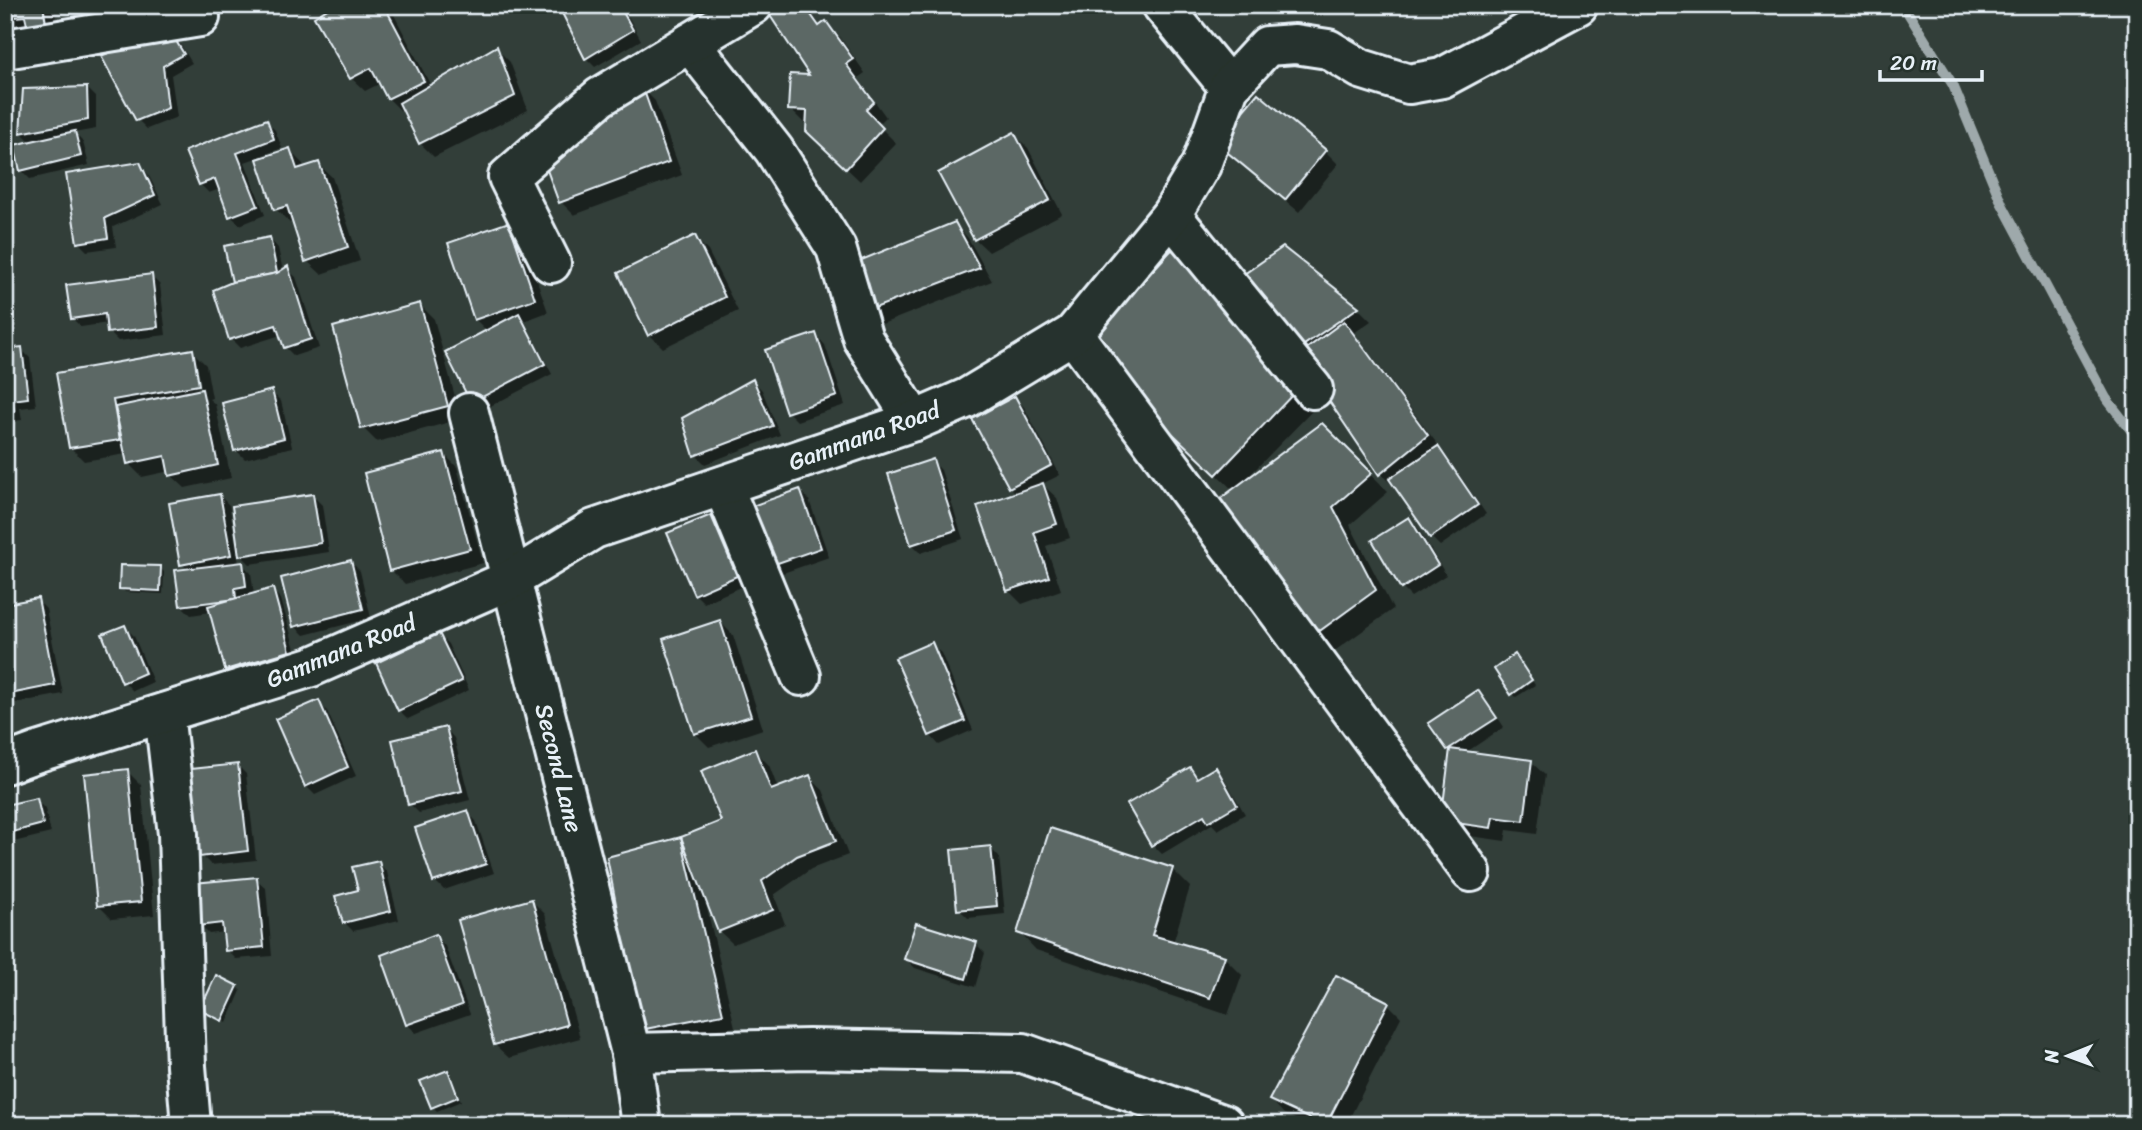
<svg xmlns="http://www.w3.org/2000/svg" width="2142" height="1130" font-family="Sriracha,sans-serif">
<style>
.shadow{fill:#0007;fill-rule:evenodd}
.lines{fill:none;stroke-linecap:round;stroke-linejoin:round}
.stream{stroke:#9ea9ab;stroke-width:10}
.building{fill:#5c6865;stroke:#e8f1f8;stroke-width:2}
.minor-casing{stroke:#e8f1f8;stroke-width:44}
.minor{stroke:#26332d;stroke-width:38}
.labels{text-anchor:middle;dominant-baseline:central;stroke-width:5;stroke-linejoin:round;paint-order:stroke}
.street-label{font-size:24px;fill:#e8f1f8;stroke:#26332d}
</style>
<rect width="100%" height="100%" fill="#323e39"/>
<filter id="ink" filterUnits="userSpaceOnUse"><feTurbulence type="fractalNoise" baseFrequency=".0143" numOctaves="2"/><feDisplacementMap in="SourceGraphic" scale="14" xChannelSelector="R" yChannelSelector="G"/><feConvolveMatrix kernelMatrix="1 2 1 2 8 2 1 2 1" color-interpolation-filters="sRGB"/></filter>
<g filter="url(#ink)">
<g class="shadow">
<polygon points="5,5 54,5 59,42 5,32"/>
<polygon points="330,5 389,5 431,86 496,48 510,62 528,110 434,157 420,143 405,110 402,112 388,98 381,83 365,91 351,78"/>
<polygon points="560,5 622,5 641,40 595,67 586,58"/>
<polygon points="778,5 805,5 821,26 826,23 840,37 865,73 858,78 886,117 878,125 896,143 860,181 822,145 808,123 804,123 790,109 812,77"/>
<polygon points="177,39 192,63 171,75 177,117 147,129 138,120 103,57"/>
<polygon points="87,88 96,97 96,129 74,133 83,142 89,165 30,179 21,170 32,143 22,133 25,90"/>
<polygon points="642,88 655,101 682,175 574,215 561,202"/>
<polygon points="5,119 11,144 5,146"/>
<polygon points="266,121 275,130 282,148 260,156 261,159 289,150 303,164 304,168 318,164 332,177 360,261 321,274 307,261 294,221 290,223 276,209 259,157 245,162 265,215 240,225 231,216 220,189 209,193 200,184"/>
<polygon points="1014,134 1028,148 1062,214 989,252 975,239"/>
<polygon points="1325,151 1338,164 1299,212 1232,156"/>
<polygon points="139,164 148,174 163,204 113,227 116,247 87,251 78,242"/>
<polygon points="508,224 522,238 548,312 524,321 552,374 481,411 472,402 487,331 475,319"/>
<polygon points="955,224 968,238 992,281 882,324 869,310"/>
<polygon points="694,237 708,251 738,311 663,348 650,335"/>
<polygon points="269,238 278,248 283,271 287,269 296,277 319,348 294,356 285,347 281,335 240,348 231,339 234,283"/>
<polygon points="1283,249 1358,308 1371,321 1354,333 1447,457 1486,514 1440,546 1431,537 1396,485 1394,487 1380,473 1306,366"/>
<polygon points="1196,262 1314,409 1247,478 1249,480 1321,426 1388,492 1350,525 1393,609 1329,655 1234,491 1102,364"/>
<polygon points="151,276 160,285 166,335 118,341 109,332 108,323 81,327 72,318"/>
<polygon points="420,305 434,319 461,419 377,442 363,428"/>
<polygon points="816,335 825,345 845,405 797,421 788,412"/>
<polygon points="21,349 30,358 36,406 20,408 22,420 5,422 5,351"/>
<path d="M192 351 206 365 212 398 209 399 215 404 231 478 185 488 171 475 170 471 142 477 128 463 126 454 84 461 71 448 58 375ZM194 364H197L202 393 199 394Z"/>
<polygon points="753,381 762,390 780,435 705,464 696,455"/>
<polygon points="271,392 281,401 292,447 245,459 236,450"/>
<polygon points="1015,398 1024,407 1060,475 1042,484 1057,498 1070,538 1046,546 1061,590 1022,604 1008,590 1017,494 1010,487"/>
<polygon points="444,454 457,467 483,563 405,584 391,570"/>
<polygon points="932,461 941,470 963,539 921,553 912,544"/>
<polygon points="800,491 809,500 829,557 783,573 774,564"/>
<polygon points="220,496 229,505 236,544 313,496 322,505 329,552 250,564 237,551 239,564 242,564 251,573 254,595 272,590 281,599 298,660 236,678 227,669 211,612 191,615 182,606 189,570 182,564"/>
<polygon points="710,517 719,526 745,585 704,603 695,594"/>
<polygon points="1409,519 1418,528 1446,575 1411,597 1402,588"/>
<polygon points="351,562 360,571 371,618 304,635 295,626"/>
<polygon points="160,568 164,572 163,594 125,592 121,588"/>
<polygon points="37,600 46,609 63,694 10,704 5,699 5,606"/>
<polygon points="720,622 733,635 763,729 709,747 695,733"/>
<polygon points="125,627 134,636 153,682 133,691 124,682"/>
<polygon points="439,635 448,644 469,690 408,719 399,710"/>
<polygon points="931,644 941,653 973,730 939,745 930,735"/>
<polygon points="1518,661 1535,685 1516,697 1512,693"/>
<polygon points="1478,692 1487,701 1504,727 1465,753 1531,762 1545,775 1537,834 1507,830 1505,841 1456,834 1451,752 1448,749"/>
<polygon points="318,702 327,711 356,776 315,795 306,786"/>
<polygon points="445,728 454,738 470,800 419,813 410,804"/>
<polygon points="755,751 769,765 778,789 809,777 823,790 848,855 811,869 774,895 785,924 733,944 719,931 708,903 706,904 735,1027 655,1042 641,1029 609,858 682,839 723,822"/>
<polygon points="237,765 246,774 256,860 211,865 202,856"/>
<polygon points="1190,769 1200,779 1215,769 1224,778 1245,814 1218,830 1212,824 1162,854 1153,845"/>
<polygon points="127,771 141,785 154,915 112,919 99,906"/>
<polygon points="36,800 45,809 51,833 5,844 5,807"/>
<polygon points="467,812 476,821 494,873 444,890 435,881"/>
<polygon points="990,848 999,857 1005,914 968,918 959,909"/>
<polygon points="378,863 387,872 399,920 353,931 344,922 360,891"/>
<polygon points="1172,869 1190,887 1173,943 1224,957 1242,975 1228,1015 1036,950 1019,932"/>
<polygon points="256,879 266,888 272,956 236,959 227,950 225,932 209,934 200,925"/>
<polygon points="532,901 545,914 580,1038 509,1058 495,1045"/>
<polygon points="436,937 445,946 470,1014 416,1033 407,1024"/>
<polygon points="976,944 985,953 975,987 915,968 906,959"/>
<polygon points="237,987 241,991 227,1023 206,1014 202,1010"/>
<polygon points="1387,1003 1401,1017 1346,1125 1309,1125 1284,1114 1271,1100"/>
<polygon points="447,1072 451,1076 461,1101 437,1111 433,1107"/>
</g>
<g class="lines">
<polyline class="stream" points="1903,5 1953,85 2002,204 2106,398 2137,438"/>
</g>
<g class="building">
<polygon points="5,5 43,5 47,29 28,29 25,16 5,18"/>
<polygon points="328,5 384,5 424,81 387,99 371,68 350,79 314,17 329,8"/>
<polygon points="558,5 619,5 633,30 585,59"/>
<polygon points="775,5 804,5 819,26 826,21 853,59 846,64 874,102 866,110 883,128 846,169 806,131 807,111 788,110 790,74 809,75 767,11"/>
<polygon points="168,28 184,54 163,66 168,108 136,121 101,56"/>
<polygon points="497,46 515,96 419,144 399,103"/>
<polygon points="642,85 669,162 559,203 543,159"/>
<polygon points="87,87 88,120 20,133 23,89"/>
<polygon points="1258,93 1326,150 1285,200 1216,143"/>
<polygon points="267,119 274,139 237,153 258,206 229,217 215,179 199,185 185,151"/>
<polygon points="75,131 81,156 20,171 14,145"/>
<polygon points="1014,132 1050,200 974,240 938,173"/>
<polygon points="290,148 297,169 319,162 348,247 305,262 287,206 274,210 257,159"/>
<polygon points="140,162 155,195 105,218 108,238 77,243 66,174"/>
<polygon points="509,222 535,299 474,320 448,243"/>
<polygon points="955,222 980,268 867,311 849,265"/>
<polygon points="695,235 725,297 648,336 618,273"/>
<polygon points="270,237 277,273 232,282 224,246"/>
<polygon points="1179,242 1297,390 1216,475 1082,347"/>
<polygon points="1283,247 1359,307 1291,354 1237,279"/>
<polygon points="288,266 311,339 284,348 276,325 229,340 213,290 232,282 277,273"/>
<polygon points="152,274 158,327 107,333 105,314 71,319 66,285"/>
<polygon points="420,303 448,406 361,429 333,327"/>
<polygon points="519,313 545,364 471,403 445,352"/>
<polygon points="1344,321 1428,435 1379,475 1298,355"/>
<polygon points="816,333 837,396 786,413 765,350"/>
<polygon points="22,347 28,398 12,400 14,411 5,412 5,349"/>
<polygon points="193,349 199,385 113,400 120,440 69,448 56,373"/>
<polygon points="753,379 773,426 694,456 682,418"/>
<polygon points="202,389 218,465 169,476 165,456 127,464 115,407"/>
<polygon points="272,390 284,438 234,451 222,403"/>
<polygon points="1015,396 1052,465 1009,488 972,419"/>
<polygon points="1322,423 1372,473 1333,507 1376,590 1310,638 1217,501"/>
<polygon points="1438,446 1478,505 1430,538 1389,479"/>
<polygon points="444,452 470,549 389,571 364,473"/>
<polygon points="933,459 956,530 911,545 888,474"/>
<polygon points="1043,483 1057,524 1034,532 1049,577 1007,591 977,506"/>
<polygon points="800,489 821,548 772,565 752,506"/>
<polygon points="220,494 231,555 180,565 169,503"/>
<polygon points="313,494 321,543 239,556 232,506"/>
<polygon points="711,515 737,576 694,595 667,533"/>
<polygon points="1409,517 1438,565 1401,589 1372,540"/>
<polygon points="351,560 363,609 293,627 281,578"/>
<polygon points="243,562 246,586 235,588 236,599 180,606 175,570"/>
<polygon points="120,565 161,566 160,591 119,589"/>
<polygon points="273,588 290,651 225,670 208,606"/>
<polygon points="38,598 55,685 5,695 5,604"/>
<polygon points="720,620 751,716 694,734 663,639"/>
<polygon points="125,625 145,673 122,683 102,634"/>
<polygon points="439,633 462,681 398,711 376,663"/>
<polygon points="932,642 965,721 929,736 895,658"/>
<polygon points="1515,654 1532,680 1511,695 1494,669"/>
<polygon points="1478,690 1497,718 1447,750 1428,723"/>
<polygon points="319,700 348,767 305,787 275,719"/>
<polygon points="446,727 462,791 408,805 392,740"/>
<polygon points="755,749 771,790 810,775 836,841 797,856 762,881 773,910 718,932 681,837 721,821 701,771"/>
<polygon points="1450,749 1532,760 1524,821 1493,817 1491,828 1441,821"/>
<polygon points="238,764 248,851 200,857 191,769"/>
<polygon points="1190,767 1197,778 1216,767 1237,805 1208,822 1204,815 1151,846 1127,804"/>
<polygon points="128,769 141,902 97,906 84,774"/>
<polygon points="37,798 43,824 5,834 5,805"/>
<polygon points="468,810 486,864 433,882 415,828"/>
<polygon points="1050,828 1173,868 1152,935 1225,956 1210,998 1017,933"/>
<polygon points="681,837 723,1014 640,1030 607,857"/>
<polygon points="991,846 997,906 957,910 951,850"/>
<polygon points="379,861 391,911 343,923 335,896 358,890 352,867"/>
<polygon points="257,877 264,947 225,951 222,923 198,926 194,883"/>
<polygon points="532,899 567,1025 494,1045 458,920"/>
<polygon points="916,923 977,942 966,979 904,959"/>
<polygon points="436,934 462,1005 406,1025 381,955"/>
<polygon points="216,975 238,986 222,1021 200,1010"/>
<polygon points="1336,975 1389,1002 1326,1125 1323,1125 1269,1100"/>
<polygon points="448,1070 458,1097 431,1108 420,1081"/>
<polygon points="168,1117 168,1125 113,1125 113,1120"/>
<polygon points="1403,1118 1428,1125 1401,1125"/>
</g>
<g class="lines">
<g class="minor-casing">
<g id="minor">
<polyline points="1162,5 1229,87"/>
<polyline points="690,43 774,150 836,248 863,339 914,421"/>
<polyline points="5,49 200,17"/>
<polyline points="1171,215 1313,389"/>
<polyline points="551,263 508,177 600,97 753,5"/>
<polyline points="1073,334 1471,872"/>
<polyline points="469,413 631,1053 641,1125"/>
<polyline points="723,486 801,676"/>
<polyline points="164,713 178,834 186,1066 191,1125"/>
<polyline points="5,764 38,752 311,667 512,579 594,529 914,421 967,398 1073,334 1171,215 1201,165 1229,87 1267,46 1295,44 1328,49 1361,69 1409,84 1442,78 1578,5"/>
<polyline points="631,1053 809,1049 1023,1053 1224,1125"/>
</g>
</g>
<use href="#minor" class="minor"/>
</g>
</g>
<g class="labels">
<g class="street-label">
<text transform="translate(864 436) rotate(-20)">Gammana Road</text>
<text transform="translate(341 651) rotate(-22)">Gammana Road</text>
<text transform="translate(559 768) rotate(76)">Second Lane</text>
</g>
</g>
<rect width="2142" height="1130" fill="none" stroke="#26332d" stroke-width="28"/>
<rect x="14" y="14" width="2114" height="1102" fill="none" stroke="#e8f1f8" stroke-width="2.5" filter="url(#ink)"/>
<g transform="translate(2068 1056) rotate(269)" stroke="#26332d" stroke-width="5" paint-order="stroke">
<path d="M0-5L12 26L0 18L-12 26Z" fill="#e8f1f8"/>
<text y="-10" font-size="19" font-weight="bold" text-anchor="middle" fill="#e8f1f8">N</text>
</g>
<path d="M1880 70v10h102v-10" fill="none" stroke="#e8f1f8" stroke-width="3.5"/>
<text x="1890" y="70" font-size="21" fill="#e8f1f8" stroke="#26332d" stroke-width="5" paint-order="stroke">20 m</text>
</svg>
